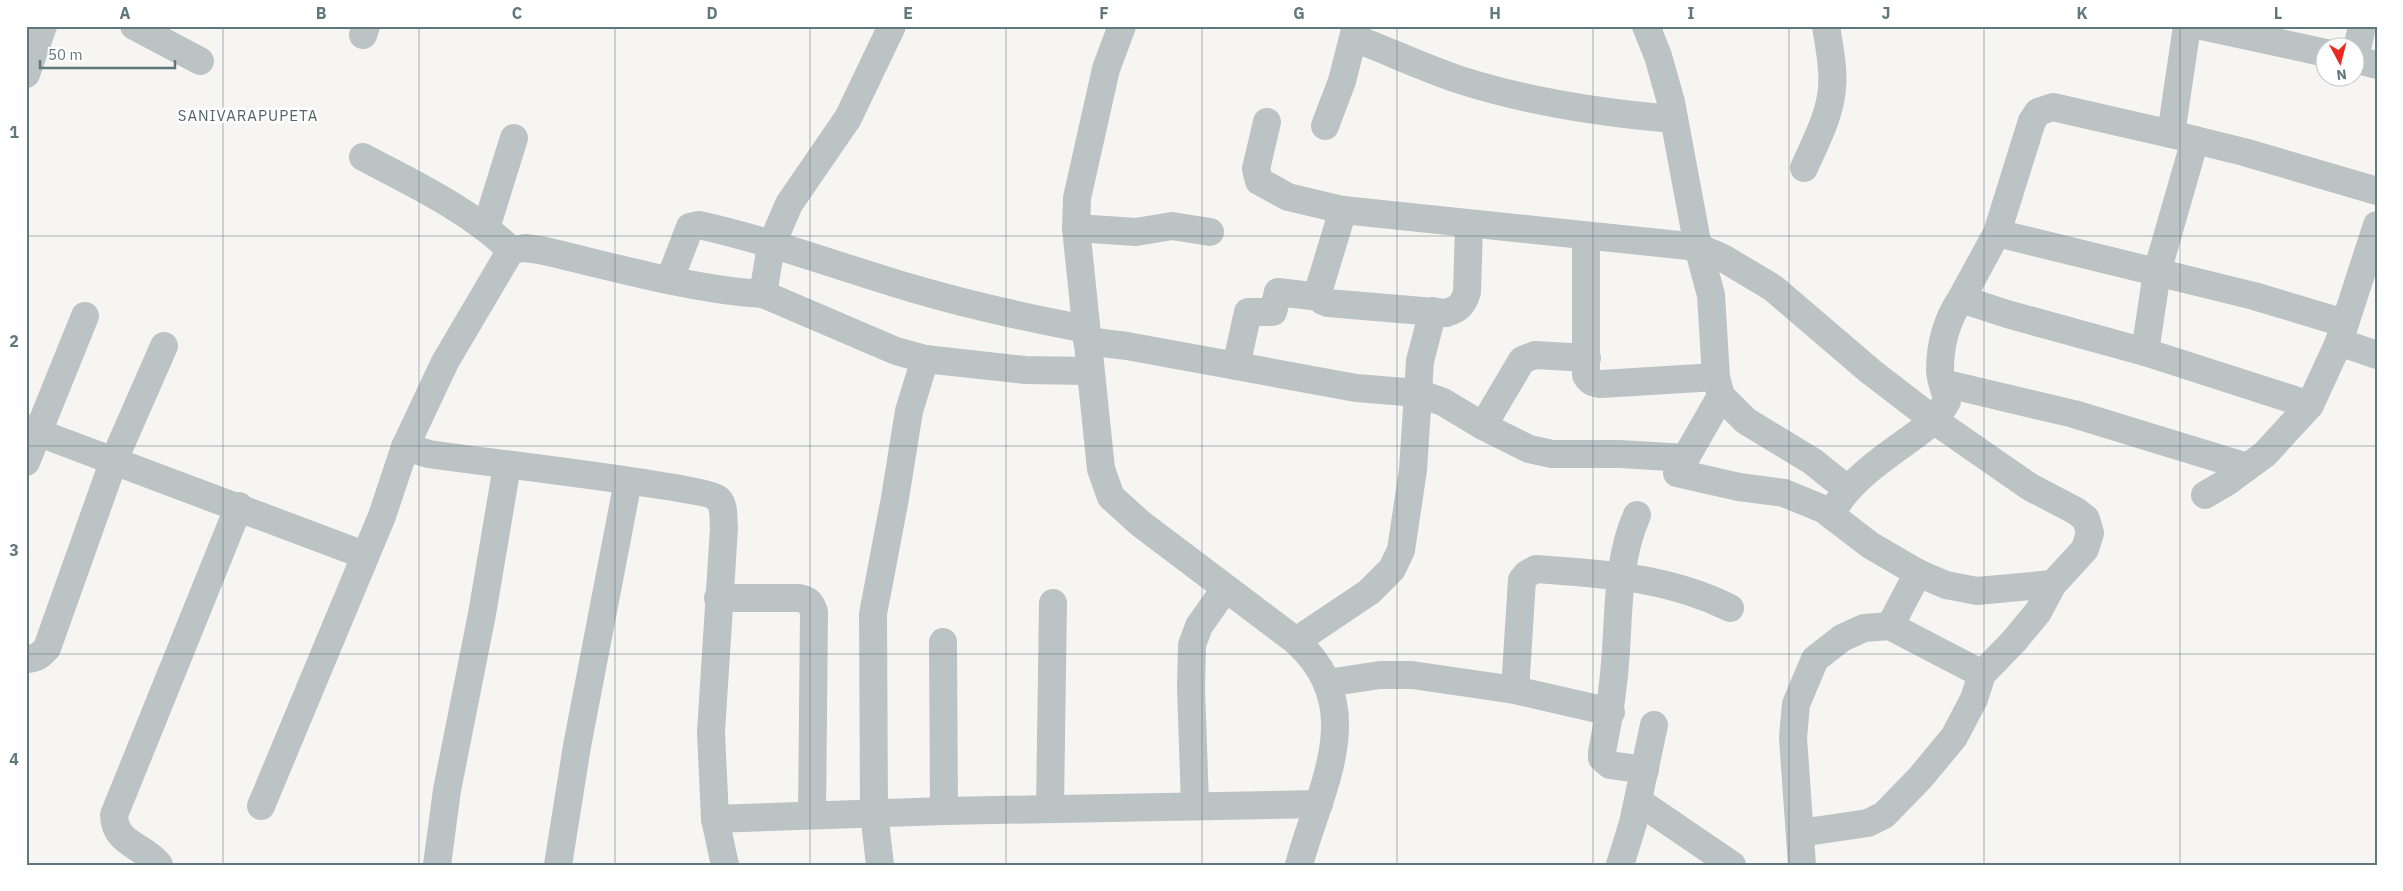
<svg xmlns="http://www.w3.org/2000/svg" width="2403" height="891" font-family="'IBM Plex Sans',sans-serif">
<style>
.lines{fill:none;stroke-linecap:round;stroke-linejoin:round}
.minor{stroke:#bcc3c5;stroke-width:28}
.grid{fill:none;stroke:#60777e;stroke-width:1;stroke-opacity:0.55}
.labels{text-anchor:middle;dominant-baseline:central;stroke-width:5;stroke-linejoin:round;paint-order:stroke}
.quarter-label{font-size:15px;letter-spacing:1px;fill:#526369;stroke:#fff}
.neatline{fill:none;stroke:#60777e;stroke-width:2}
.grid-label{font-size:16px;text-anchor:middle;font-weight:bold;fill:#60777e}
</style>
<rect width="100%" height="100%" fill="#f6f5f2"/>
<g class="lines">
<g class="minor">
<polyline points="134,26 200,61"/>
<path d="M1122 26 1106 69 1077 198 1076 228 1101 469 1111 497 1141 524 1296 641C1370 708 1320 787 1299 865"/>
<polyline points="1646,26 1658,56 1671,102 1698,247 1711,295 1716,377 1721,396 1746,421 1812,461 1847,489"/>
<polyline points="2187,26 2171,134 2244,152 2377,191"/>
<polyline points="2202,26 2326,53"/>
<polyline points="363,35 366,26"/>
<path d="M1354 38C1388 51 1422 67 1457 79 1528 102 1601 113 1674 119"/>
<polyline points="2356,54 2362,26"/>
<polyline points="2356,60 2377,65"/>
<polyline points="26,74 43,26"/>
<polyline points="1267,122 1256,169 1259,181 1288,197 1343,210 1698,247 1723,258 1773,288 1870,371 1935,421 2030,487 2076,511 2086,519 2090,533 2085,549 2053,584 2038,612 2014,641 1982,674 1974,699 1954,737 1920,778 1884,815 1868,823 1800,833"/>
<polyline points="1325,126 1342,81 1356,26"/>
<polyline points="2171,134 2053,107 2038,112 2032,121 1997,233 1961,299 2007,314 2145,352 2157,272 2195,140"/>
<path d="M363 157C414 184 468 209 511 250"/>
<path d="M1804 168C1815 143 1830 116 1832 88 1834 67 1829 47 1826 26"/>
<path d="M1343 210 1319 289 1323 301 1328 303 1446 313C1459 309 1463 305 1467 292L1469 225"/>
<polyline points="486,228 514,138"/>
<polyline points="1076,228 1136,232 1172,226 1210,232"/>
<polyline points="1997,233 2254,296 2344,323"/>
<path d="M1586 237V375C1590 382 1593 383 1601 384L1716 377"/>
<path d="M670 279 690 227 699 225C771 241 840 267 911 288 969 305 1027 318 1086 329"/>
<polyline points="763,294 771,246 789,204 848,118 892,26"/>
<polyline points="1433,311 1420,361 1418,393 1443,402 1483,426 1522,360 1535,355 1587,358"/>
<polyline points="1087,341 1127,346 1356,388 1418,393 1413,470 1401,550 1392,569 1369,592 1296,641"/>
<polyline points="2339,342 2377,355"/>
<polyline points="2145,352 2310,405"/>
<polyline points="1236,366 1248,312 1273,312 1278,292 1320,297"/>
<polyline points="1943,383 2074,414 2247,467"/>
<polyline points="1721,396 1677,473 1739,487 1784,493 1823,509 1870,545 1918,573 1946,585 1977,591 2053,584"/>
<polyline points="1483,426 1529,449 1552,454 1620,454 1686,458"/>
<polyline points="26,428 364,555"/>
<path d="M405 447 429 454C465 460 707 487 718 499 725 506 723 519 724 528L711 732 715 819 725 865"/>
<polyline points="26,462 85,316"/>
<polyline points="2205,495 2227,482 2265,454 2310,405 2339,342 2377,225"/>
<path d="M1837 504C1853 480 1879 461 1903 444 1923 429 1934 424 1947 401 1946 391 1940 381 1940 370 1940 345 1947 319 1961 299"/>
<path d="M1637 515C1618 558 1619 605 1616 650 1614 685 1609 718 1602 752V758L1610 765 1645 770"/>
<path d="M718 598H799C809 600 811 603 814 612L812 815"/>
<polyline points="1890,626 1918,573"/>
<polyline points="943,642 944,811"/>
<path d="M26 659C36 659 41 655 47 648L114 460 164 346"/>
<polyline points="1327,683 1380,675 1412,675 1515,690 1611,712"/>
<path d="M1515 690 1522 580 1527 574 1536 569C1605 574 1667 577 1730 608"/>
<polyline points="1638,801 1732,865"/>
<polyline points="1195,805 1191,688 1192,645 1199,626 1225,589"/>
<path d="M261 806 382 516 405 447 445 362 511 250 525 248 540 250C611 266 692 290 763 294L896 351 925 359 1025 370 1090 371"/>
<polyline points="1050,808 1053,603"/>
<polyline points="715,819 944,811 1319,804"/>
<path d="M159 865C144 845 115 845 114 815L239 506"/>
<polyline points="437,865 447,790 482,614 507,466"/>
<polyline points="558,865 577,746 628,481"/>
<polyline points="880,865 874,813 873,614 895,498 909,411 925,359"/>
<polyline points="1620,865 1633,823 1654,725"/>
<polyline points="1802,865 1793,738 1796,704 1815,659 1842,638 1864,628 1890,626 1982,674"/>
</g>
</g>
<path class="grid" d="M223 26V865M419 26V865M615 26V865M810 26V865M1006 26V865M1202 26V865M1397 26V865M1593 26V865M1789 26V865M1984 26V865M2180 26V865M26 236H2377M26 446H2377M26 654H2377"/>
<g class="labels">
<g class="quarter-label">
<text x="248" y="115">SANIVARAPUPETA</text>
</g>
</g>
<rect width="2403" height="891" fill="none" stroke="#ffffff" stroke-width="55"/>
<g transform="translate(2340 62) rotate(173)"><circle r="24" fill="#ffffff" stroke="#bfc9cb"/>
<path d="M0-4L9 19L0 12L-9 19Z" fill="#e82a20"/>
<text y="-8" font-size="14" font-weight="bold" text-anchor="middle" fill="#60777e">N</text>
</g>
<path d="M40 60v8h135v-8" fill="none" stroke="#60777e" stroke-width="2.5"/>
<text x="48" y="60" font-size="15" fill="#60777e" stroke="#ffffff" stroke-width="4" paint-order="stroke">50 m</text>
<rect x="28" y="28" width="2348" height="836" class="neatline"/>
<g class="grid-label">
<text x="125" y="19">A</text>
<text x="321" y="19">B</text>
<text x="517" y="19">C</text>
<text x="712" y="19">D</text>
<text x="908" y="19">E</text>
<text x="1104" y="19">F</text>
<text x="1299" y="19">G</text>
<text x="1495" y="19">H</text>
<text x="1691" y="19">I</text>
<text x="1886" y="19">J</text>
<text x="2082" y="19">K</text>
<text x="2278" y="19">L</text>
<text x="14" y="138">1</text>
<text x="14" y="347">2</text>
<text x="14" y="556">3</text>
<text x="14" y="765">4</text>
</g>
</svg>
